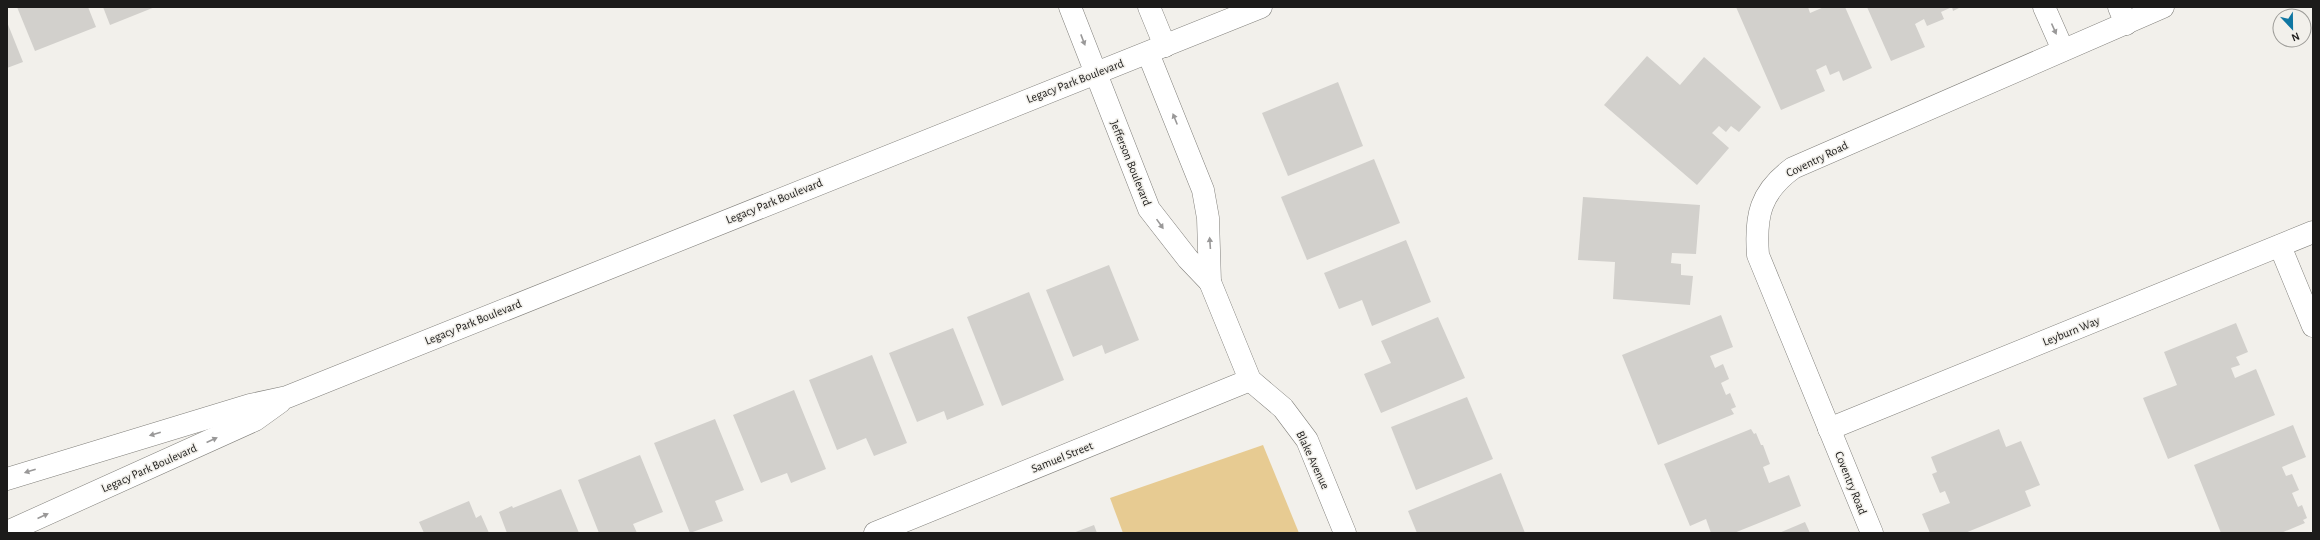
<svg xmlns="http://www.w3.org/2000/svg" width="2320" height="540" font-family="'Alegreya Sans',sans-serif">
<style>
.green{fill:#e7cb92}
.building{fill:#d2d0cc}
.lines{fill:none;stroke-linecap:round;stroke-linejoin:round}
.minor-casing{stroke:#82807c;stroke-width:23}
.minor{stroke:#fff;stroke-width:22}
.oneway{fill:#999898}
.labels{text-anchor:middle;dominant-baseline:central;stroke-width:3;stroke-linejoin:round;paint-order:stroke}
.street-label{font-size:12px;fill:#1c1b1a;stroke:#f2f0eb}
</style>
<rect width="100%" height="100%" fill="#f2f0eb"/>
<polygon class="green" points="1263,445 1299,533 1123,533 1110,498"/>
<g class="building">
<polygon points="17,7 88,7 96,27 35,51"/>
<polygon points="103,7 155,7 110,25"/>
<polygon points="1736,7 1808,7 1810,13 1824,7 1845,7 1872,68 1843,81 1839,71 1830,75 1826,65 1816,70 1825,91 1781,110"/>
<polygon points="1867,7 1961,7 1953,11 1952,7 1941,12 1944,19 1927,26 1924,19 1915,24 1925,47 1891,61"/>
<polygon points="7,22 23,62 7,68"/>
<polygon points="1647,56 1680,85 1704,57 1761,107 1739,132 1731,126 1726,132 1719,126 1712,133 1729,148 1697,185 1604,105"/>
<polygon points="1338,82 1363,146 1288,176 1262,113"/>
<polygon points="1374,159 1400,223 1307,260 1281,197"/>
<polygon points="1583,197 1700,205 1696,254 1672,253 1671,263 1681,264 1681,275 1693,276 1690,305 1613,299 1615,262 1578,260"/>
<polygon points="1406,240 1431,302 1372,326 1362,300 1339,309 1324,273"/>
<polygon points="1109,265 1139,340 1105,354 1102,345 1073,357 1046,290"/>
<polygon points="1029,292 1064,380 1002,406 967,317"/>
<polygon points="1721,315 1733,347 1710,356 1715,368 1723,364 1729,379 1721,383 1726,395 1730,393 1736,407 1731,409 1734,414 1658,445 1622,355"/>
<polygon points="1438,317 1465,378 1381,413 1364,374 1391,363 1381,341"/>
<polygon points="2236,323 2248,352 2236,357 2240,365 2231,368 2235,378 2256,369 2275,415 2168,459 2143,398 2177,385 2164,352"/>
<polygon points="953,328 984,405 947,420 944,411 917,422 889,353"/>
<polygon points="872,355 907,443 874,456 866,438 837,450 809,380"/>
<polygon points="794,390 826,469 791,483 787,473 761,483 733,415"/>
<polygon points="1467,397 1493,459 1416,490 1391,427"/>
<polygon points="715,419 744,490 715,501 723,521 690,533 654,443"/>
<polygon points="2293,425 2306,457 2282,467 2286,476 2292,474 2299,490 2292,493 2298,507 2302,505 2307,518 2303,520 2305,523 2281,533 2221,533 2194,465"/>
<polygon points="1751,429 1754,434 1756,433 1761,445 1763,445 1770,464 1763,467 1769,483 1789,475 1801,506 1734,533 1711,533 1706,519 1690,526 1664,464"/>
<polygon points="1999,429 2006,447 2021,441 2040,485 2025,491 2031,506 1965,533 1930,533 1922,514 1950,503 1945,491 1940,493 1932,474 1937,472 1931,457"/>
<polygon points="640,455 663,512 633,524 637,533 599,533 578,480"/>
<polygon points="1501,473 1525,533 1417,533 1408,511"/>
<polygon points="561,489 579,533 507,533 499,512 512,506 513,508"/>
<polygon points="469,501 476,518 481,515 489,533 424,533 419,522"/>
<polygon points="1805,522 1810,533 1779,533"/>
<polygon points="1094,525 1097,533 1073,533"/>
</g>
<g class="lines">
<g class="minor-casing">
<g id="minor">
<polyline points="1070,7 1149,209 1188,259 1210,282"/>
<polyline points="1149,7 1165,46"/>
<polyline points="2044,7 2063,50"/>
<polyline points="2119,7 2126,24"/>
<polyline points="1148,53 1203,190 1208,218 1210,282 1250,380 1283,408 1307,440 1345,533"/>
<polyline points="2280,246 2313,326"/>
<polyline points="1829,429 2313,232"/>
<polyline points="7,479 250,405 287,397 1261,7"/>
<polyline points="7,532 255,420 280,402"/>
<polyline points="875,533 1250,380"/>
<path d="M1872 533 1758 255C1755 216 1760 192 1793 168L2163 7"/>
</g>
</g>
<use href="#minor" class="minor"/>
</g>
<defs><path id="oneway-solid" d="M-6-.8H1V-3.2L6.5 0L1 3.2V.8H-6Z"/></defs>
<g class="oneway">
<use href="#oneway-solid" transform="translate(2054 29) rotate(66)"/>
<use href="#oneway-solid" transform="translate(1083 40) rotate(69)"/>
<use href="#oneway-solid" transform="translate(1175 119) rotate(-112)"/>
<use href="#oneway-solid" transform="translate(1160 224) rotate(55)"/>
<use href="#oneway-solid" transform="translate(1210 243) rotate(-94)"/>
<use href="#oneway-solid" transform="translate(155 434) rotate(164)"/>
<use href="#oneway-solid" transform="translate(212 440) rotate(-25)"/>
<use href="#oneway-solid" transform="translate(30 471) rotate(162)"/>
<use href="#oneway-solid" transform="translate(43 516) rotate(-24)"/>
</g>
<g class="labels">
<g class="street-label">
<text transform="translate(1075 81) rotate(-21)">Legacy Park Boulevard</text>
<text transform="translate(1817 159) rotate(-26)">Coventry Road</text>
<text transform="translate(1131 163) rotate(68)">Jefferson Boulevard</text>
<text transform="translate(774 201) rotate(-22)">Legacy Park Boulevard</text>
<text transform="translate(473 322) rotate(-22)">Legacy Park Boulevard</text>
<text transform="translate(2071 331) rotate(-22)">Leyburn Way</text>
<text transform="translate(1062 457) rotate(-22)">Samuel Street</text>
<text transform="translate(1313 460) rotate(65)">Blake Avenue</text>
<text transform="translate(149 468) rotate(-24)">Legacy Park Boulevard</text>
<text transform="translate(1851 483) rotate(68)">Coventry Road</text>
</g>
</g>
<rect width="2320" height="540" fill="none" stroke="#1c1b1a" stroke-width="16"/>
<g transform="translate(2292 28) rotate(158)"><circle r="19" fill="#f2f0eb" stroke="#9c9b97"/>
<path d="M0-3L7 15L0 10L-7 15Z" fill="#0f76a2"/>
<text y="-6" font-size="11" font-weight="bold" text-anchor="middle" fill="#1c1b1a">N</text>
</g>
</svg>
